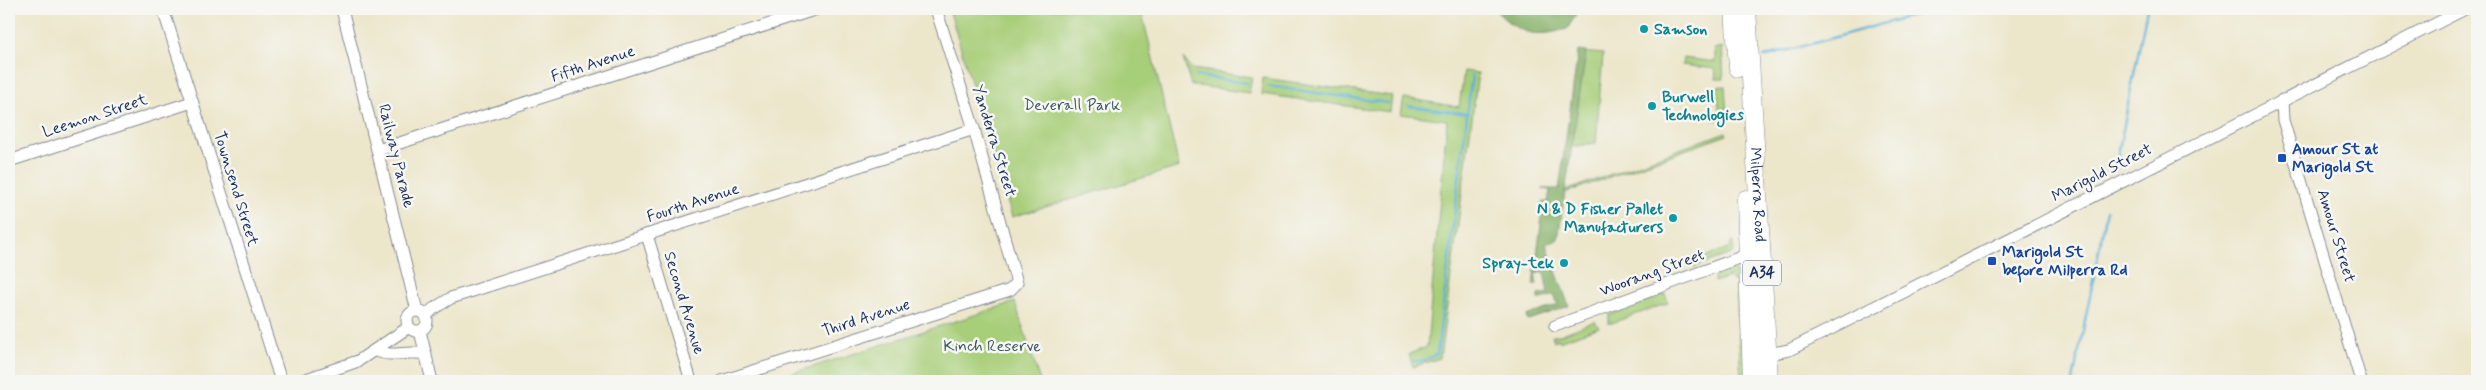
<svg xmlns="http://www.w3.org/2000/svg" width="2486" height="390" font-family="Mynerve,sans-serif">
<style>
.green{fill:#a7ce78;stroke:#617e6b}
.forest{fill:#85b168;stroke:#507063}
.lines{fill:none;stroke-linecap:round;stroke-linejoin:round}
.stream{stroke:#5ab0d6;stroke-width:2.5}
.minor-casing{stroke:#848a94;stroke-width:13}
.trunk-casing{stroke:#848a94;stroke-width:19}
.minor{stroke:#fff;stroke-width:11}
.trunk{stroke:#fff;stroke-width:18}
.culture-dot{fill:#0f9aa8;stroke:#f6f6f2;stroke-width:2}
.transit-dot{fill:#1a4fb4;stroke:#f6f6f2;stroke-width:2}
.labels{text-anchor:middle;dominant-baseline:central;stroke-width:5;stroke-linejoin:round;paint-order:stroke}
.shield{fill:#f6f6f2;stroke:#5d6b8a;stroke-width:1}
.shield-label{font-size:15px;font-weight:bold;fill:#1b2f5e}
.culture-label{font-size:16px;font-weight:bold;fill:#0d838f;stroke:#f6f6f2;text-anchor:start}
.street-label{font-size:16px;fill:#1b2f5e;stroke:#f6f6f2}
.park-label{font-size:16px;fill:#3e5764;stroke:#f6f6f2}
.transit-label{font-size:16px;font-weight:bold;fill:#164399;stroke:#f6f6f2;text-anchor:start}
</style>
<rect width="100%" height="100%" fill="#f6f6f2"/>
<filter id="ink" filterUnits="userSpaceOnUse"><feTurbulence type="fractalNoise" baseFrequency=".02" numOctaves="2"/><feDisplacementMap in="SourceGraphic" scale="10" xChannelSelector="R" yChannelSelector="G"/><feConvolveMatrix kernelMatrix="1 2 1 2 8 2 1 2 1" color-interpolation-filters="sRGB"/></filter>
<filter id="wash" filterUnits="userSpaceOnUse"><feTurbulence type="fractalNoise" baseFrequency=".0096" numOctaves="4" result="noise"/><feDisplacementMap in="SourceGraphic" scale="20" xChannelSelector="R" yChannelSelector="G"/><feGaussianBlur stdDeviation="1.12" result="paint"/><feColorMatrix in="noise" values="0 0 0 0 0 0 0 0 0 0 0 0 0 0 0 0 0 1.4 0 .05"/><feComposite in="paint" operator="in"/></filter>
<g filter="url(#wash)">
<rect width="100%" height="100%" fill="#ece6ca"/>
<g class="green">
<polygon points="949,9 1141,9 1179,167 1012,217"/>
<polygon points="1722,47 1724,79 1716,79 1715,69 1682,65 1683,58 1715,62 1715,49"/>
<polygon points="1583,52 1603,54 1596,143 1571,147"/>
<polygon points="1183,58 1192,69 1252,77 1249,93 1191,85"/>
<polygon points="1464,71 1478,73 1440,358 1413,367 1409,354 1427,347 1447,120 1401,114 1404,98 1459,107"/>
<polygon points="1263,78 1392,96 1390,112 1261,94"/>
<polygon points="1725,86 1727,120 1713,120 1713,118 1720,117 1717,89 1711,89 1711,87"/>
<polygon points="1726,132 1727,135 1565,193 1565,191"/>
<polygon points="1733,241 1734,252 1731,254 1694,267 1691,262 1728,248"/>
<polygon points="1731,270 1736,271 1740,277 1747,381 1741,381 1736,283 1729,277 1715,282 1714,276"/>
<polygon points="1665,294 1668,303 1609,324 1609,315"/>
<polygon points="1015,302 1040,381 768,381"/>
<polygon points="1595,321 1599,327 1559,341 1558,339 1554,341 1552,335 1560,335"/>
</g>
<g class="forest">
<path d="M1494 9H1580L1567 29C1533 38 1520 35 1494 9Z"/>
<polygon points="1578,51 1586,52 1558,239 1546,244 1569,306 1528,320 1526,316 1558,305 1554,295 1539,300 1539,295 1548,293 1544,272 1535,274 1537,284 1533,285 1543,209 1541,209 1542,202 1548,202 1550,190 1542,189 1559,189"/>
</g>
<g class="lines">
<g class="stream">
<polyline points="1764,57 1936,9"/>
<polyline points="1197,76 1247,83"/>
<polyline points="1268,86 1388,103"/>
<polyline points="1408,106 1468,114"/>
<polyline points="2115,170 2147,9"/>
<polyline points="1414,361 1423,361 1437,354 1472,75"/>
<polyline points="2073,381 2107,210"/>
</g>
</g>
</g>
<g filter="url(#ink)">
<g class="lines">
<g class="minor-casing">
<g id="minor">
<polyline points="163,9 280,378"/>
<polyline points="342,9 417,311"/>
<polyline points="2282,100 2283,120 2361,381"/>
<polyline points="378,150 817,9"/>
<polyline points="9,161 192,102"/>
<polyline points="647,235 691,381"/>
<circle cx="417" cy="321" r="10"/>
<polyline points="426,316 433,309 451,298 974,129"/>
<polyline points="1555,326 1752,253"/>
<polyline points="420,331 432,381"/>
<path d="M376 351C394 358 406 350 426 354"/>
<polyline points="1763,355 1789,350 2465,9"/>
<polyline points="301,381 358,361 409,327"/>
<polyline points="722,381 1010,290 1017,283 974,129 936,9"/>
</g>
</g>
<g class="trunk-casing">
<g id="trunk">
<polyline points="1734,9 1738,68"/>
<path id="s1" d="M1747 9 1769 381"/>
<polyline points="1746,199 1752,381"/>
</g>
</g>
<use href="#minor" class="minor"/>
<use href="#trunk" class="trunk"/>
</g>
</g>
<g class="culture-dot">
<circle cx="1644" cy="29" r="5"/>
<circle cx="1652" cy="106" r="5"/>
<circle cx="1673" cy="218" r="5"/>
<circle cx="1564" cy="263" r="5"/>
</g>
<g class="transit-dot">
<rect x="2277" y="153" width="10" height="10" rx="2.5"/>
<rect x="1987" y="256" width="10" height="10" rx="2.5"/>
</g>
<g class="labels">
<rect class="shield" x="1743" y="260.5" width="38" height="25" rx="4"/>
<g class="shield-label">
<text x="1762" y="273">A34</text>
</g>
<g class="culture-label">
<text x="1654" y="29">Samson</text>
<text x="1662" y="97">Burwell<tspan x="1662" dy="18">Technologies</tspan></text>
<text x="1663" y="209" text-anchor="end">N &amp; D Fisher Pallet<tspan x="1663" dy="18">Manufacturers</tspan></text>
<text x="1554" y="263" text-anchor="end">Spray-tek</text>
</g>
<g class="street-label">
<text transform="translate(593 64) rotate(-18)">Fifth Avenue</text>
<text transform="translate(95 116) rotate(-18)">Leemon Street</text>
<text transform="translate(994 141) rotate(73)">Yanderra Street</text>
<text transform="translate(396 156) rotate(76)">Railway Parade</text>
<text transform="translate(2102 173) rotate(-27)">Marigold Street</text>
<text transform="translate(236 189) rotate(73)">Townsend Street</text>
<text stroke="none"><textPath href="#s1" startOffset="186">Milperra Road</textPath></text>
<text transform="translate(693 203) rotate(-18)">Fourth Avenue</text>
<text transform="translate(2336 236) rotate(73)">Amour Street</text>
<text transform="translate(1652 273) rotate(-20)">Woorang Street</text>
<text transform="translate(684 303) rotate(73)">Second Avenue</text>
<text transform="translate(866 318) rotate(-18)">Third Avenue</text>
</g>
<g class="park-label">
<text x="1072" y="105">Deverall Park</text>
<text x="992" y="346">Kinch Reserve</text>
</g>
<g class="transit-label">
<text x="2292" y="149">Amour St at<tspan x="2292" dy="18">Marigold St</tspan></text>
<text x="2002" y="252">Marigold St<tspan x="2002" dy="18">before Milperra Rd</tspan></text>
</g>
</g>
<rect width="2486" height="390" fill="none" stroke="#f6f6f2" stroke-width="30"/>
</svg>
